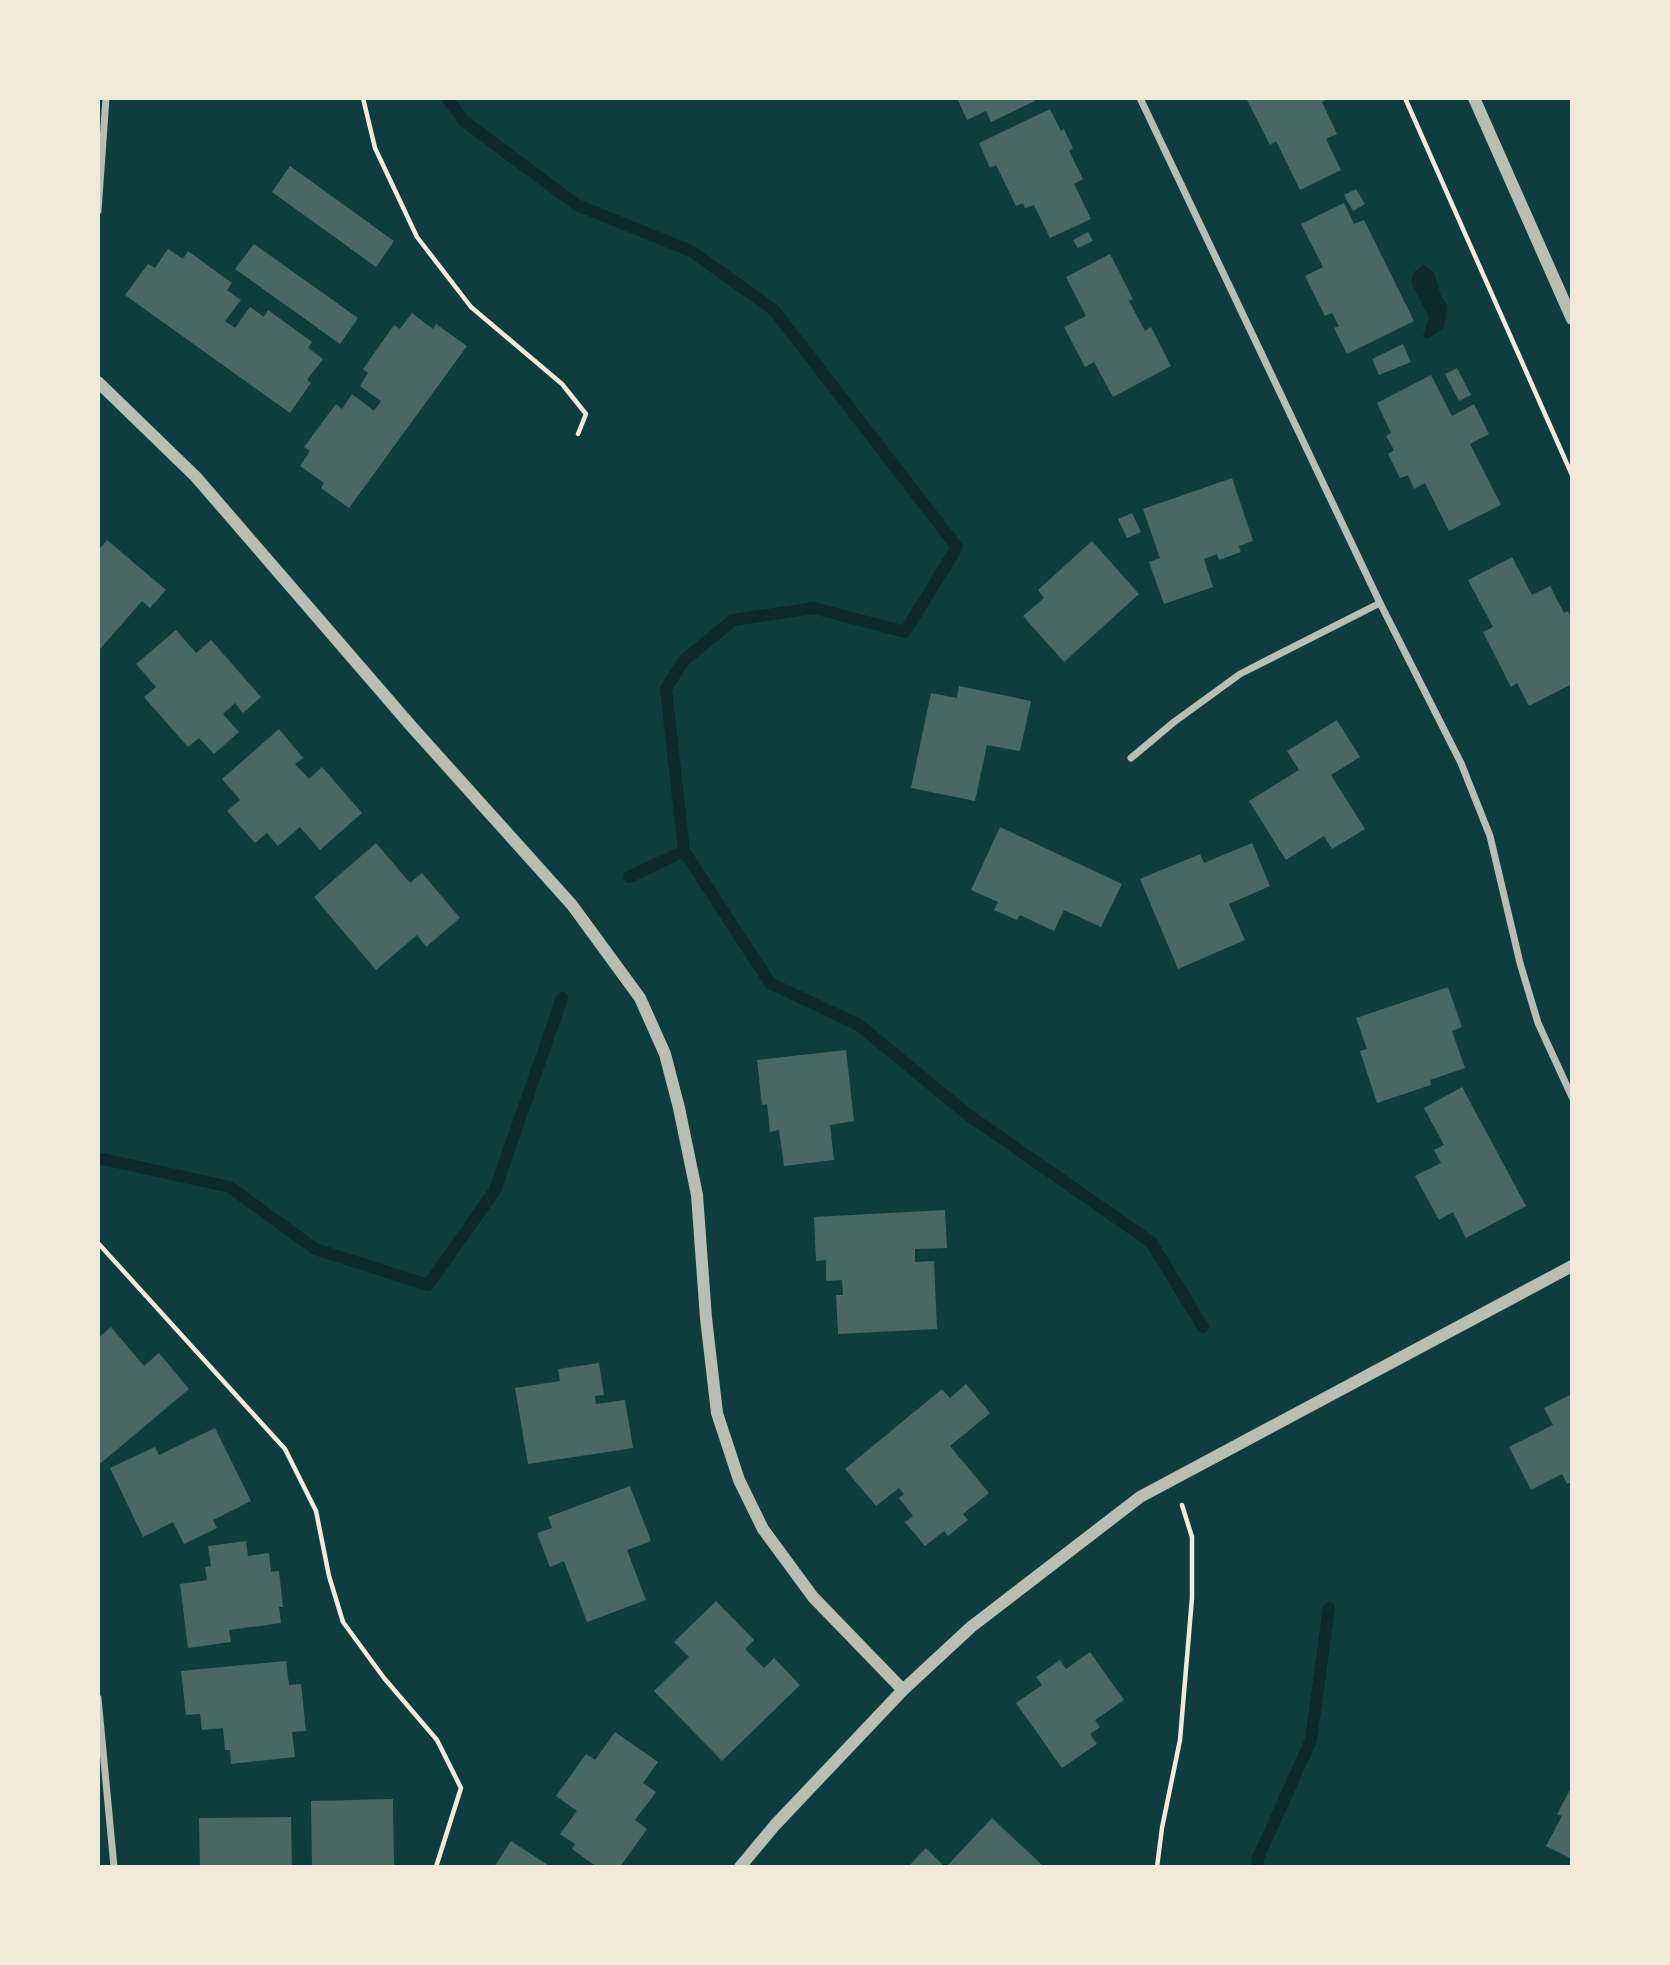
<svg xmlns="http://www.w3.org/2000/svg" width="1670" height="1965" font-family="'Asap Condensed',sans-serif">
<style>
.water{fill:#0a2a2b}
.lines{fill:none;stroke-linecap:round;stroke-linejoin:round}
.stream{stroke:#0a2a2b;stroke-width:12}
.building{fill:#486865}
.path{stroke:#f1e9da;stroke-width:4.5}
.minor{stroke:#b8beb3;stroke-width:7}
.tertiary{stroke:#b8beb3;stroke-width:12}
</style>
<rect width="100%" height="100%" fill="#0f3d3e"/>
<polygon class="water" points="1423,265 1434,272 1441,296 1447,305 1444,328 1427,339 1423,336 1429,318 1411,282 1414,272"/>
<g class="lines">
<g class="stream">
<polyline points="447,98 464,121 577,205 691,251 774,310 957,547 905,632 814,608 733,620 683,661 666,689 684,851 770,983 859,1025 967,1114 1151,1242 1203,1327"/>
<polyline points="629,877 684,851"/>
<polyline points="98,1158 230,1187 315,1249 428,1285 495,1190 562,998"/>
<polyline points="1257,1867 1258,1858 1311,1740 1329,1608"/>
</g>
</g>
<g class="building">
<polygon points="957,98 1033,98 1035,101 991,122 986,111 967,120"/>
<polygon points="1246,98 1329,98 1322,102 1337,134 1326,139 1341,170 1300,190 1276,141 1270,145"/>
<polygon points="1050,109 1061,131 1064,129 1073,148 1069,151 1083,179 1074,184 1091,219 1050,238 1034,205 1025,208 1023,203 1016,206 996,165 990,168 979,143"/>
<polygon points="290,166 394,241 376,267 272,192"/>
<polygon points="1356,189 1365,204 1353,211 1344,195"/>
<polygon points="1344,203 1354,224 1364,220 1414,321 1347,354 1334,328 1339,326 1332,313 1325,316 1305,276 1323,267 1301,224"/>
<polygon points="1088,232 1093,241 1078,248 1073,240"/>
<polygon points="254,244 358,318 340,344 235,269"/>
<polygon points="168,249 183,259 188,251 232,283 227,290 241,300 225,321 235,328 250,307 264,317 268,310 312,342 308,348 323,359 307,380 311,383 290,413 125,295 148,264 155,268"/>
<polygon points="1110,254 1133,299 1129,301 1145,331 1151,327 1171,366 1113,397 1094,362 1085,367 1064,327 1086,316 1066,277"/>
<polygon points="412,313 433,329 436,324 467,346 349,508 321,488 324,483 300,466 310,451 304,447 336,404 342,409 352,394 374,411 381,401 360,386 368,373 363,369 394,325 400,329"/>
<polygon points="1403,344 1411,362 1379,375 1372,359"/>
<polygon points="1457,368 1471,395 1459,401 1445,374"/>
<polygon points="1431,375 1452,416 1474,404 1489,434 1470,444 1501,505 1449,531 1425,483 1414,489 1408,475 1400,478 1388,454 1394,450 1386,436 1391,433 1377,403"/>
<polygon points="1232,478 1253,541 1239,546 1241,552 1219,560 1217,554 1204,559 1213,587 1164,604 1149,562 1160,558 1143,509"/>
<polygon points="1132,513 1141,532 1127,538 1118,519"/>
<polygon points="107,540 166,590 150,608 142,601 100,649 98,647 98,551"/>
<polygon points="1092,541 1139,594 1064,662 1023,616 1044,598 1038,590"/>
<polygon points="1512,557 1532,595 1550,586 1564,613 1568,611 1572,619 1572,684 1529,706 1517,683 1511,687 1483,632 1493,627 1468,580"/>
<polygon points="176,630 196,653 211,640 261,697 243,713 235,703 223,714 239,732 214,754 199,738 188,747 144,697 156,687 136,664"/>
<polygon points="959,686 1031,701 1020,751 987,745 975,801 911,788 931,693 957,698"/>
<polygon points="1337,720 1360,757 1331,775 1365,829 1332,849 1324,836 1286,860 1249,801 1299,770 1287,751"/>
<polygon points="279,729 303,758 295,764 309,779 322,767 362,813 320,850 300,827 278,846 267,833 255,843 227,811 240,800 222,779"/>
<polygon points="1000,827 1122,884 1101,927 1064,910 1054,931 1020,915 1017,920 994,910 998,902 971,890"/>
<polygon points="376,843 410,883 422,873 460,918 426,947 417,935 376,970 314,897"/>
<polygon points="1252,843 1270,886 1229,904 1245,940 1178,969 1140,879 1200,854 1204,863"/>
<polygon points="1448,987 1462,1027 1452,1031 1465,1068 1430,1080 1431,1085 1377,1103 1360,1051 1367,1049 1356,1018"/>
<polygon points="846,1050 854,1121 830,1125 834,1160 784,1166 779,1130 770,1132 767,1104 762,1105 757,1060"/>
<polygon points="1462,1087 1526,1206 1466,1238 1453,1212 1439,1220 1415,1176 1441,1163 1434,1150 1444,1145 1424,1108"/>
<polygon points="945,1210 947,1248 915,1249 915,1262 934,1261 937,1329 838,1334 836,1295 843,1295 842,1280 826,1281 826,1260 816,1261 814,1217"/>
<polygon points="111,1327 144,1366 159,1353 189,1389 101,1463 98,1459 98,1338"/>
<polygon points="599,1363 604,1395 595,1396 596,1404 625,1400 633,1448 528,1464 515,1388 560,1381 558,1369"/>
<polygon points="966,1384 990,1413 950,1446 989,1493 963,1514 968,1520 948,1536 944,1531 925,1546 905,1522 913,1516 899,1498 904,1494 899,1488 876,1506 845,1469 942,1389 950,1398"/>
<polygon points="1572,1394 1572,1482 1567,1484 1562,1474 1531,1490 1509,1447 1553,1425 1544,1408"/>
<polygon points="215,1428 251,1501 213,1520 217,1528 184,1544 173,1522 143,1537 110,1468 155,1447 159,1455"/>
<polygon points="630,1486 651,1541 627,1550 646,1600 587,1622 564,1561 550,1567 537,1533 552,1528 548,1517"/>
<polygon points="246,1541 248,1556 269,1553 271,1572 279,1571 283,1607 279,1607 281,1623 229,1630 231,1642 188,1648 180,1584 207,1580 205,1567 211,1566 208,1546"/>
<polygon points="716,1601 754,1640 745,1649 764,1668 774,1658 800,1685 722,1761 654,1691 689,1657 674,1642"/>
<polygon points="1090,1652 1124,1700 1095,1720 1100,1727 1090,1734 1097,1744 1062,1768 1016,1703 1042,1685 1036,1677 1060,1660 1066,1669"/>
<polygon points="286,1661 289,1685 301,1684 306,1731 292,1732 295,1757 231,1764 230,1750 225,1750 223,1728 202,1730 200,1714 186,1715 181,1671"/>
<polygon points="615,1732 658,1762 643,1783 656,1792 635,1820 647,1829 620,1867 597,1867 572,1849 575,1844 560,1834 577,1811 556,1796 586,1754 595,1760"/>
<polygon points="1572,1786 1572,1859 1546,1846 1562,1816 1557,1814"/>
<polygon points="393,1799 394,1867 312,1867 311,1801"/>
<polygon points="291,1817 292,1867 200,1867 199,1818"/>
<polygon points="992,1818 1044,1867 946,1867"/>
<polygon points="511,1841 551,1867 494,1867"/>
<polygon points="926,1848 945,1867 908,1867"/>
</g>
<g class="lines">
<g class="path">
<polyline points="363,98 375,148 417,237 471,307 562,384 586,414 578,434"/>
<polyline points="1405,98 1572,475"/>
<polyline points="98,1243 285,1449 316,1511 329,1576 343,1622 384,1678 437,1740 461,1788 436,1867"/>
<polyline points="1157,1867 1162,1828 1180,1740 1192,1598 1192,1537 1182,1505"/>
</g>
<g class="minor">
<polyline points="1140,98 1380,603 1461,763 1490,836 1520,963 1538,1023 1572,1097"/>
<polyline points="98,211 106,98"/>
<polyline points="1131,758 1174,722 1240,674 1380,603"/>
<polyline points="98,1698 114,1867"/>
</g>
<g class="tertiary">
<polyline points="1474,98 1572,319"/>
<polyline points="98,382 196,477 412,727 572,905 640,998 665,1054 679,1108 697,1195 706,1318 717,1413 739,1480 763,1529 813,1597 903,1690"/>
<polyline points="740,1867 775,1825 903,1690 971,1627 1140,1497 1572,1266"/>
</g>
</g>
<rect width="1670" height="1965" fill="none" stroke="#f1e9da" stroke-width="200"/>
</svg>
